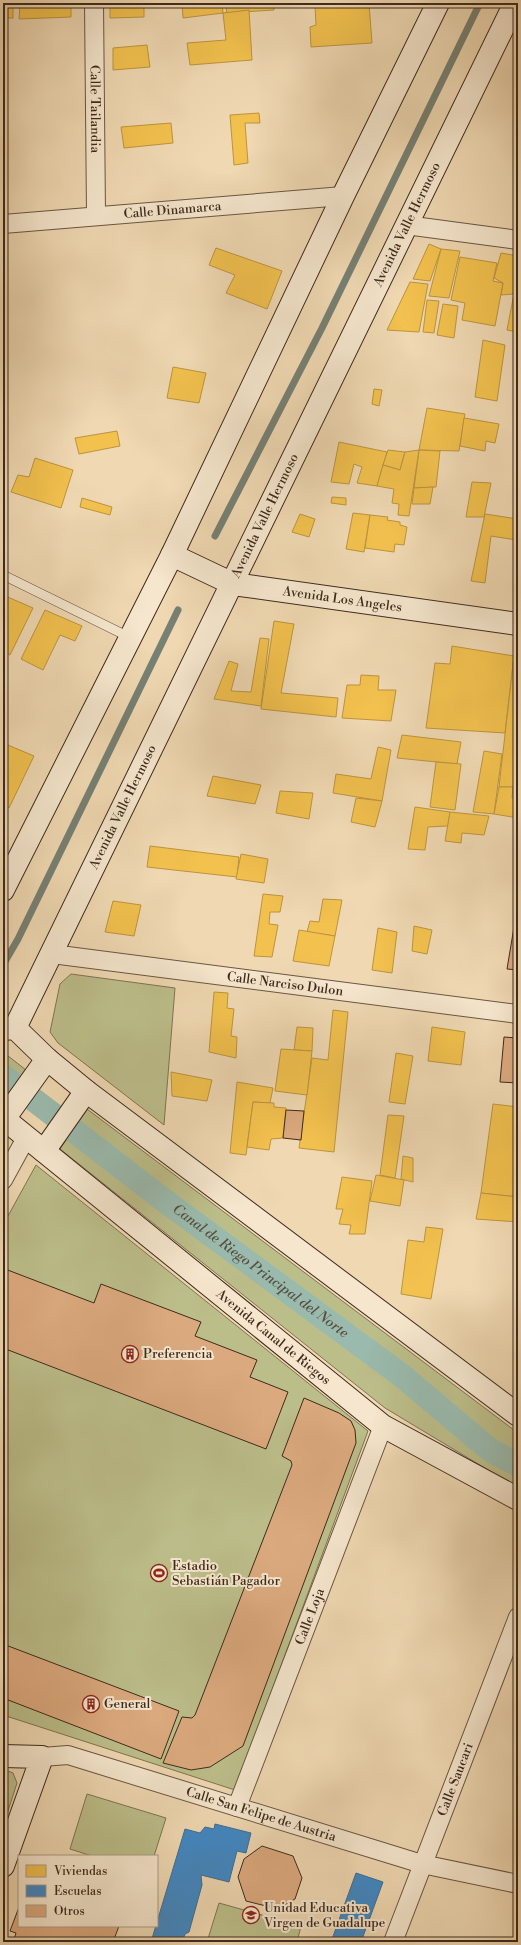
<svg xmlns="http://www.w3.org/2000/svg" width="521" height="1945" font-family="'Libre Bodoni',serif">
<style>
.green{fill:#bcbe8a;stroke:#7e7453}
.homes{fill:#f2c14e;stroke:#bc943f}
.schools{fill:#3f88c5;stroke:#3f6c92}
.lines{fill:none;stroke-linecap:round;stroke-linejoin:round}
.stream{stroke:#768073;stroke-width:7}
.canal{stroke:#9abaad;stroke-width:24}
.building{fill:#dba97e;stroke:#3f2a1c}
.lane-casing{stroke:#6b5642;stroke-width:10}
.street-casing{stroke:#6b5642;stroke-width:20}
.secondary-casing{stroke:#3f2a1c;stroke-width:24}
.lane{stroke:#f5e6cd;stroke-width:9}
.street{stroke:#f5e6cd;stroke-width:18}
.secondary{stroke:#f5e6cd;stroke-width:22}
.labels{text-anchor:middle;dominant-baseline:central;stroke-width:4;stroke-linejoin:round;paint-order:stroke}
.street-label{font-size:13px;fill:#3f2a1c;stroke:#f5e6cd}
.poi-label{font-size:13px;fill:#3f2a1c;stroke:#f5e6cd;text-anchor:start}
.water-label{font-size:14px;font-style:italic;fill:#564e40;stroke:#f5e6cd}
</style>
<rect width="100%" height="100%" fill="#efd8b2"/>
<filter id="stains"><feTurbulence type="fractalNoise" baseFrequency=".005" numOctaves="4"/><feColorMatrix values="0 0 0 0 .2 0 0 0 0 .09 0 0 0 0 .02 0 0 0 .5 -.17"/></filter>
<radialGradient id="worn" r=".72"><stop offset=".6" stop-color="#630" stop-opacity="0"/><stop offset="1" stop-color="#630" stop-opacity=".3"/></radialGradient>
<g class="green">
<polygon points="71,974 175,988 164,1125 58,1043 50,1032 60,984"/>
<polygon points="3,1052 26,1070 3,1099"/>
<polygon points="87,1109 518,1433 518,1488 385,1408 60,1149"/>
<polygon points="36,1165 368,1431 235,1790 3,1715 3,1225"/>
<polygon points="3,1769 13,1773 17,1783 3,1826"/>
<polygon points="87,1794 166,1818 154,1856 92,1856 70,1849"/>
<polygon points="219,1903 301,1926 297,1942 207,1942"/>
</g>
<g class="homes">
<rect x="3" y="3" width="10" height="15"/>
<polygon points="45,3 71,3 71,17 19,19 20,5"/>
<polygon points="110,3 144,3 144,17 110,18"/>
<polygon points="182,3 222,3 223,13 183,18"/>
<polygon points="225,3 274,3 274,10 227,13"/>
<polygon points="334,3 369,3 372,43 311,47 310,27 316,25 315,5"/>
<polygon points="249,10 252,60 190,65 187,43 226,40 223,13"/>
<polygon points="147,45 150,67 113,70 113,48"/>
<polygon points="259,113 260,123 245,123 248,163 234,165 230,115"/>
<polygon points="171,123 173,143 124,148 121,127"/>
<polygon points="429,244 441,249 430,281 413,279"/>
<polygon points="216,248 282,271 267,309 226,293 235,275 209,265"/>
<polygon points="441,249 460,251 449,298 429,296"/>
<polygon points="501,253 518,256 518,271 513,294 501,295 503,283 494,278"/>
<polygon points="460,257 497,263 493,281 503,283 495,326 462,320 465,303 451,300"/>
<polygon points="518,273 518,332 507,330"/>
<polygon points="410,282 428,284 419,332 387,330"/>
<polygon points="427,300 439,301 434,333 423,332"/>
<polygon points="443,304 458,306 454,338 437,335"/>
<polygon points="483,340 505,345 497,401 475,397"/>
<polygon points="173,367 206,373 199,403 167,398"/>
<polygon points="374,389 382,390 379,406 372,404"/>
<polygon points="427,408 465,414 459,451 419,450"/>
<polygon points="464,418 499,424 495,443 486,441 485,451 460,446"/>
<polygon points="117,431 120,446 79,454 75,438"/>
<polygon points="339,442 387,452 377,486 357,483 362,467 354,464 349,484 331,482"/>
<polygon points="388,450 405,452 400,470 383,465"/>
<polygon points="419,450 440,451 436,487 414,488"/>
<polygon points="419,450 409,516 398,515 399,504 392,503 394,489 377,486 383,465 400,470 405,452"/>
<polygon points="35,458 73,470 61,508 11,492 18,475 29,477"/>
<polygon points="472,482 491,483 484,517 466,517"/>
<polygon points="433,487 430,504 412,504 414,488"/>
<polygon points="332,497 346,498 346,505 331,503"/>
<polygon points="82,498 112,507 110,515 80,507"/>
<polygon points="353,513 370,515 364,552 346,549"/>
<polygon points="300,514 315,519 309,537 292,532"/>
<polygon points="485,514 518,519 516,540 491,536 485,583 471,581"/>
<polygon points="370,515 388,517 387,520 400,522 400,525 407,527 404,545 395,544 394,552 365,548"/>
<polygon points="3,595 33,608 10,655 3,651"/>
<polygon points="45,610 82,626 75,641 60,635 43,670 21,659"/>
<polygon points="274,621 294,624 281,693 338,698 336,717 261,709"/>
<polygon points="260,638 269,639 261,706 214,699 229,661 238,664 231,691 251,692"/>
<polygon points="452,646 514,656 505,733 426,728 435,663 450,664"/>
<polygon points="514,656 518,657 518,766 516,787 499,787"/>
<polygon points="361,675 379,676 378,690 396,690 391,721 342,718 347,685 360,685"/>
<polygon points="402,735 461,742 457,764 397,758"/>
<polygon points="3,743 34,756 9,808 3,805"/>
<polygon points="378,747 391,750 382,801 333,793 336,774 371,779"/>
<polygon points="484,751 502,754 494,814 473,812"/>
<polygon points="436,762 461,764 455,810 430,807"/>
<polygon points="213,776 261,785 255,804 207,796"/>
<polygon points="499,787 513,787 512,798 518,798 518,818 494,814"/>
<polygon points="280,791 313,793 309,819 276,813"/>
<polygon points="356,798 382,801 375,827 351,822"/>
<polygon points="415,807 450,812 448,826 428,827 425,850 408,849"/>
<polygon points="450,812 489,816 484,835 462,833 461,843 445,841"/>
<polygon points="150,846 239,857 237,877 147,867"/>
<polygon points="241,854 268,859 264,883 236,879"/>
<polygon points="263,894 283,896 280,912 270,912 269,924 278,925 272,957 254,956"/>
<polygon points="323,899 342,900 335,936 307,932 310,921 319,922"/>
<polygon points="113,901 141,905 134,936 105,932"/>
<polygon points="414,926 432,930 427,954 412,951"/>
<polygon points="378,928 397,932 392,973 372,970"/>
<polygon points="299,930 335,936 329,966 293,961"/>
<polygon points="214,992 228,993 227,1008 234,1009 231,1036 237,1037 236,1058 209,1052"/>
<polygon points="333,1010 348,1012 334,1152 299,1148 312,1058 328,1060"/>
<polygon points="297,1027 313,1028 312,1051 294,1050"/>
<polygon points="432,1027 465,1032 461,1065 428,1061"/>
<polygon points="281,1049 312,1051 307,1095 275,1091"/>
<polygon points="396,1053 413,1056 405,1104 389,1102"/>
<polygon points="171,1072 212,1080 207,1101 172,1096"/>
<polygon points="237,1082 273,1088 270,1103 253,1102 246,1155 230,1153"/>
<polygon points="253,1102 274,1103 274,1107 286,1108 283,1138 271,1139 269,1150 247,1147"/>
<polygon points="493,1104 518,1107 518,1197 481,1193"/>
<polygon points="388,1115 404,1116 395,1178 380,1175"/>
<polygon points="403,1156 413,1158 413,1182 401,1179"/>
<polygon points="376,1175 404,1180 400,1206 370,1201"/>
<polygon points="342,1177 372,1181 365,1234 349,1234 351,1225 339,1224 343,1209 336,1209"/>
<polygon points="481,1193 518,1197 518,1222 476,1219"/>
<polygon points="426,1227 443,1229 431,1299 401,1294 408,1240 424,1242"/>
</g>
<g class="schools">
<polygon points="215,1824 251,1833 246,1853 237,1851 229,1882 201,1875 202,1885 189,1932 185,1934 182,1942 151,1942 185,1829 200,1833 205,1827 214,1829"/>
<polygon points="356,1873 383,1882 361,1942 331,1942"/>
</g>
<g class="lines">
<g class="stream">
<polyline points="215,536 322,328 480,3"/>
<polyline points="3,965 18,939 178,610"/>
</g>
<path class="canal" id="s1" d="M3 1076 161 1198 401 1375 490 1450 518 1465"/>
</g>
<g class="building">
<polygon points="515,921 518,922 518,970 507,969"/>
<polygon points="504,1037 517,1038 518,1089 518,1083 500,1082"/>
<polygon points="286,1110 304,1111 301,1140 283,1138"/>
<polygon points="5,1269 94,1303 101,1284 201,1322 195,1336 257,1360 250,1377 288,1392 266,1449 3,1348 3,1275"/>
<polygon points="304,1398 339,1413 351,1421 355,1430 356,1443 243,1746 210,1767 191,1770 163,1763 182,1717 192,1718 195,1715 292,1465 291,1461 282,1456"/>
<polygon points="3,1644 179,1711 161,1759 3,1698"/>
<polygon points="262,1846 293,1856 302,1878 295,1899 278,1909 246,1901 238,1877 244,1859"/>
<polygon points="19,1907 19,1926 119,1926 113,1942 13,1942 16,1933 10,1931"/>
</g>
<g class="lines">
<g class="lane-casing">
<polyline id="lane" points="3,575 131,638"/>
</g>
<g class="street-casing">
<g id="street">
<path id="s2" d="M94 3 96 215"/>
<path id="s3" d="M3 224 343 196"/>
<polyline points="406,225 518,240"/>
<path id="s4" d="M52 954 518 1014"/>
<polyline points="3,1180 26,1138"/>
<path id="s5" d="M42 1757 68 1755 422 1864 518 1884"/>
<path id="s6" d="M237 1807 383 1426"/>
<path id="s7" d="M393 1942 518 1617"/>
</g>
</g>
<g class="secondary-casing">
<g id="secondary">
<path id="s8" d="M172 555 233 584 518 624"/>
<polyline points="3,890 172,555 343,196 438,3"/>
<path id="s9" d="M15 1028 515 3"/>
<polyline points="3,1029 15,1028 47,1059 86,1091 518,1415"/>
<path id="s10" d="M3 1118 383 1426 518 1499"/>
<polyline points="4,1119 47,1059"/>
<polyline points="44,1151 86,1091"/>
<polyline points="3,1756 42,1757 3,1866"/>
</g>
</g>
<use href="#lane" class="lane"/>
<use href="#street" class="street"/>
<use href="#secondary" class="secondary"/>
</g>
<defs>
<g id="building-ring" transform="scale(0.9)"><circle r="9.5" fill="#f5e6cd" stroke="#8f2418" stroke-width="1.5"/><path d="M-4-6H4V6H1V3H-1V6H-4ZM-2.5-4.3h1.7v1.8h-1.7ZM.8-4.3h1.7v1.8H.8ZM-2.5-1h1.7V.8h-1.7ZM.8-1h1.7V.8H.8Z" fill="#8f2418"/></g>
<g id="stadium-ring" transform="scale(0.9)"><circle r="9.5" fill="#f5e6cd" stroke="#8f2418" stroke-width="1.5"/><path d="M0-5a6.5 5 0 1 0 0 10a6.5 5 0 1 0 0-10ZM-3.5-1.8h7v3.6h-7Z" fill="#8f2418"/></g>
<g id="school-ring" transform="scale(0.9)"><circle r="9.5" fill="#f5e6cd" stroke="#8f2418" stroke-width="1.5"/><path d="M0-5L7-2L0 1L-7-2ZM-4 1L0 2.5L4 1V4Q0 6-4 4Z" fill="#8f2418"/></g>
</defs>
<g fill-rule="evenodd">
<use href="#building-ring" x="130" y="1354"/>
<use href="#stadium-ring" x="159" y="1573"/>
<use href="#building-ring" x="91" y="1704"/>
<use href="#school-ring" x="251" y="1915"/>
</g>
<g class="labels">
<g class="street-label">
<text stroke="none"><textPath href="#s2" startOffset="106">Calle Tailandia</textPath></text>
<text stroke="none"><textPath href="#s3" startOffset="170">Calle Dinamarca</textPath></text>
<text stroke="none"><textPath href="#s9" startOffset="894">Avenida Valle Hermoso</textPath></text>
<text stroke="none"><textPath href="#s9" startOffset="570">Avenida Valle Hermoso</textPath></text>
<text stroke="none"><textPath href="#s8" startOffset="178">Avenida Los Angeles</textPath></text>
<text stroke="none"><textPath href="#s9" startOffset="246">Avenida Valle Hermoso</textPath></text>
<text stroke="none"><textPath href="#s4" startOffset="235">Calle Narciso Dulon</textPath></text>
<text stroke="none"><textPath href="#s10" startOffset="348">Avenida Canal de Riegos</textPath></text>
<text stroke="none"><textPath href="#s6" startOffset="204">Calle Loja</textPath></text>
<text stroke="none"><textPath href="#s7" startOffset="174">Calle Saucari</textPath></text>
<text stroke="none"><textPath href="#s5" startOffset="228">Calle San Felipe de Austria</textPath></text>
</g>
<g class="poi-label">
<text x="143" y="1354">Preferencia</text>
<text x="172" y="1566">Estadio<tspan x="172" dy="15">Sebastián Pagador</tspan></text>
<text x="104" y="1704">General</text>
<text x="264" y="1908">Unidad Educativa<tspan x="264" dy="15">Virgen de Guadalupe</tspan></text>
</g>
<g class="water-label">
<text stroke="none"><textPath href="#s1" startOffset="323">Canal de Riego Principal del Norte</textPath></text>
</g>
</g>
<rect width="521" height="1945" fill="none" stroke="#efd8b2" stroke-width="16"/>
<rect x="4" y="4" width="513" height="1937" fill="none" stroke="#3f2a1c" stroke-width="2"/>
<rect x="8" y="8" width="505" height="1929" fill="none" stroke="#3f2a1c"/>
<rect x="18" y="1855" width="140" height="72" fill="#f5e6cd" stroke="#ac9b86"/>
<rect x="26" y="1865" width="20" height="12" fill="#f2c14e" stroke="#ac9b86"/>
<text x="54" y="1875" font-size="12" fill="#3f2a1c">Viviendas</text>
<rect x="26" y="1885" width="20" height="12" fill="#3f88c5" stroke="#ac9b86"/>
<text x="54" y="1895" font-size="12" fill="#3f2a1c">Escuelas</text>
<rect x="26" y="1905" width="20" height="12" fill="#dba97e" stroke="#ac9b86"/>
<text x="54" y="1915" font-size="12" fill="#3f2a1c">Otros</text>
<rect width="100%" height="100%" filter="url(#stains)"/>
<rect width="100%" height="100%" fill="url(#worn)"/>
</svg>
